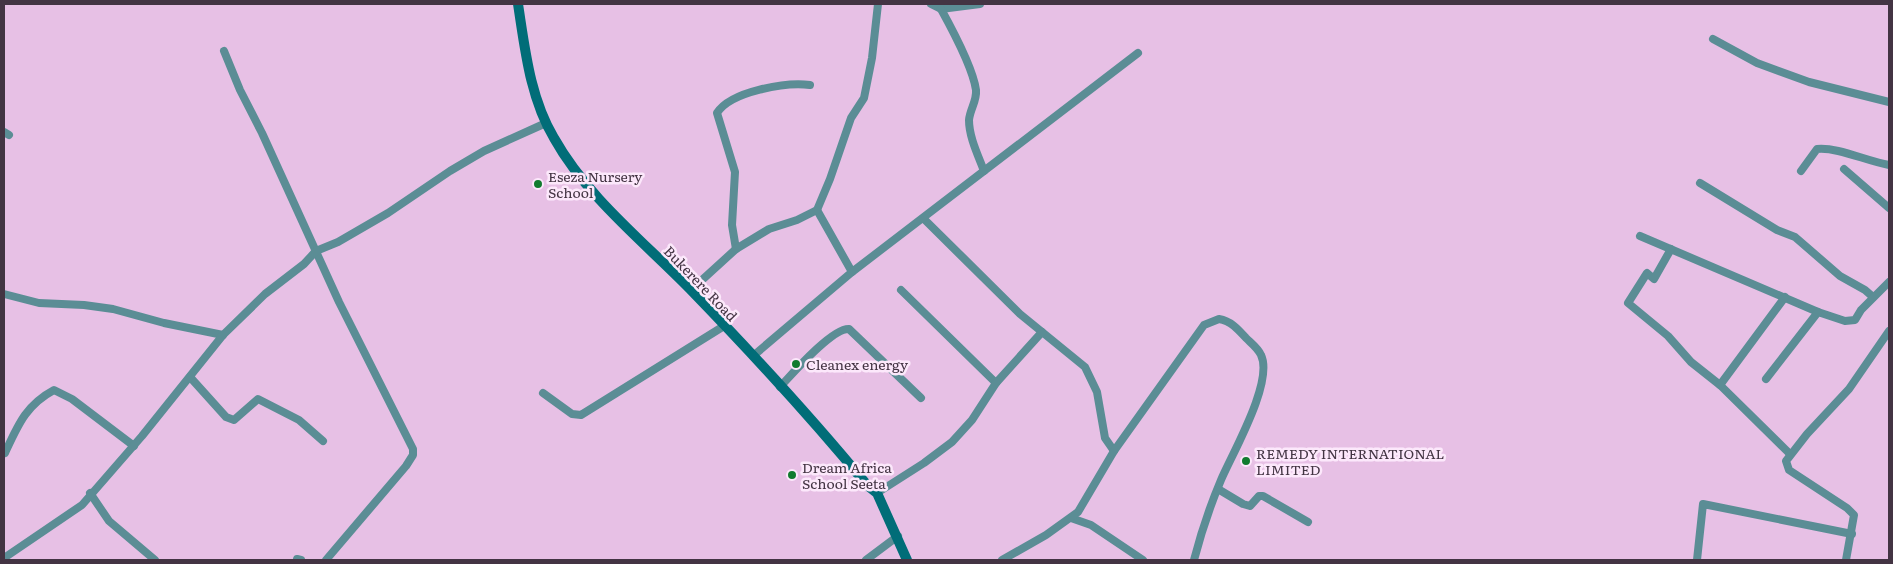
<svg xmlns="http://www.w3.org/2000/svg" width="1893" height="564" font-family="Literata,serif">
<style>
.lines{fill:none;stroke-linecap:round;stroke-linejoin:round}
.minor{stroke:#5b8d95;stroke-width:8}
.secondary{stroke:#016d78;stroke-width:10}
.poi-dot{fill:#117b2f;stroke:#fce8fb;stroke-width:2}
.labels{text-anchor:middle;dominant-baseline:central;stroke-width:5;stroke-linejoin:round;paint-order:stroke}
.poi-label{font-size:14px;fill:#433443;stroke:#fce8fb;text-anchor:start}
.street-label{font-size:14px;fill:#433443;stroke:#fce8fb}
</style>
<rect width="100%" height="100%" fill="#e7c0e5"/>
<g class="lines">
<g class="minor">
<polyline points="931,4 941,9 980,4"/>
<path d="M941 9C952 29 973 68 976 90 977 101 970 109 969 120 969 137 978 155 984 171"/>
<polyline points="1713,39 1757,63 1809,82 1889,102"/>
<polyline points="224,51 240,90 262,133 339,302 413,449 413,455 406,466 326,560"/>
<polyline points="4,132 9,135"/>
<polyline points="1844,169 1889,208"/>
<path d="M1801 171 1817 149C1838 147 1866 161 1889 165"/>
<polyline points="1700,183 1777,230 1795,237 1840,276 1865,290 1873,297"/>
<polyline points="817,210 852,272"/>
<polyline points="924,219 1020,314 1085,367 1097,392 1105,438 1114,451"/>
<polyline points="1640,236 1818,312 1845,321 1855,320 1861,310 1889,282"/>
<path d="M736 249 732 225 735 172 717 113C731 91 786 82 810 85"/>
<polyline points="1671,249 1654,279 1647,273 1628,303 1668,336 1691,362 1720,385 1790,454"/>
<polyline points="691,290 736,249 769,229 797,220 817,210 830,179 851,118 864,98 872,58 878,4"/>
<polyline points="901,290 996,383"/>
<polyline points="4,294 39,303 84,305 113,309 164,323 223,335"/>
<polyline points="753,356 852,272 1138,53"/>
<polyline points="190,377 226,417 234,420 258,399 299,420 323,441"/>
<polyline points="1766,379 1818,312"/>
<polyline points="1720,385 1785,297"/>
<path d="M780 387C792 374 832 328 849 329L921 398"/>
<polyline points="543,393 572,414 581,415 724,326"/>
<path d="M5 453C18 425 26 405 54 390L72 399 134 446"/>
<polyline points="1218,489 1243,504 1250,506 1259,496 1263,496 1308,522"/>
<polyline points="90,493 109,521 155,560"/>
<polyline points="877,493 924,463 952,442 972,420 996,383 1042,332"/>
<polyline points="1071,518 1091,525 1143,560"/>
<polyline points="4,558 82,505 142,436 223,335 265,294 304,264 316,251 338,242 388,213 450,171 484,151 546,123"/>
<polyline points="297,559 301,560"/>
<polyline points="866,560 898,536"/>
<path d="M1002 560 1046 535 1078 512 1114 451 1204 325 1219 319C1231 321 1238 329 1246 338 1251 343 1258 348 1261 355 1274 382 1232 454 1221 480 1210 506 1201 533 1194 560"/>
<polyline points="1697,560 1703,504 1852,534"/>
<polyline points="1846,560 1854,515 1847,508 1789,470 1786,461 1807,434 1849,389 1889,331"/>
</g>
<path class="secondary" d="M518 4C525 49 530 98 554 138 587 197 643 241 690 289 751 352 811 417 867 485L877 493 907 560"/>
</g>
<g class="poi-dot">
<circle cx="538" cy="184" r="5"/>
<circle cx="796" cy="364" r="5"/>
<circle cx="1246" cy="461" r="5"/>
<circle cx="792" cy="475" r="5"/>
</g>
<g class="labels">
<g class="poi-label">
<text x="548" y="176">Eseza Nursery<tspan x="548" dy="16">School</tspan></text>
<text x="806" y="364">Cleanex energy</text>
<text x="1256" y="453">REMEDY INTERNATIONAL<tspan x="1256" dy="16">LIMITED</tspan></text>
<text x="802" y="467">Dream Africa<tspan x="802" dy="16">School Seeta</tspan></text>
</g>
<g class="street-label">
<text transform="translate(701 283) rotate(46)">Bukerere Road</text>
</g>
</g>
<rect width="1893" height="564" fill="none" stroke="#433443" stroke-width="10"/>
</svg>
